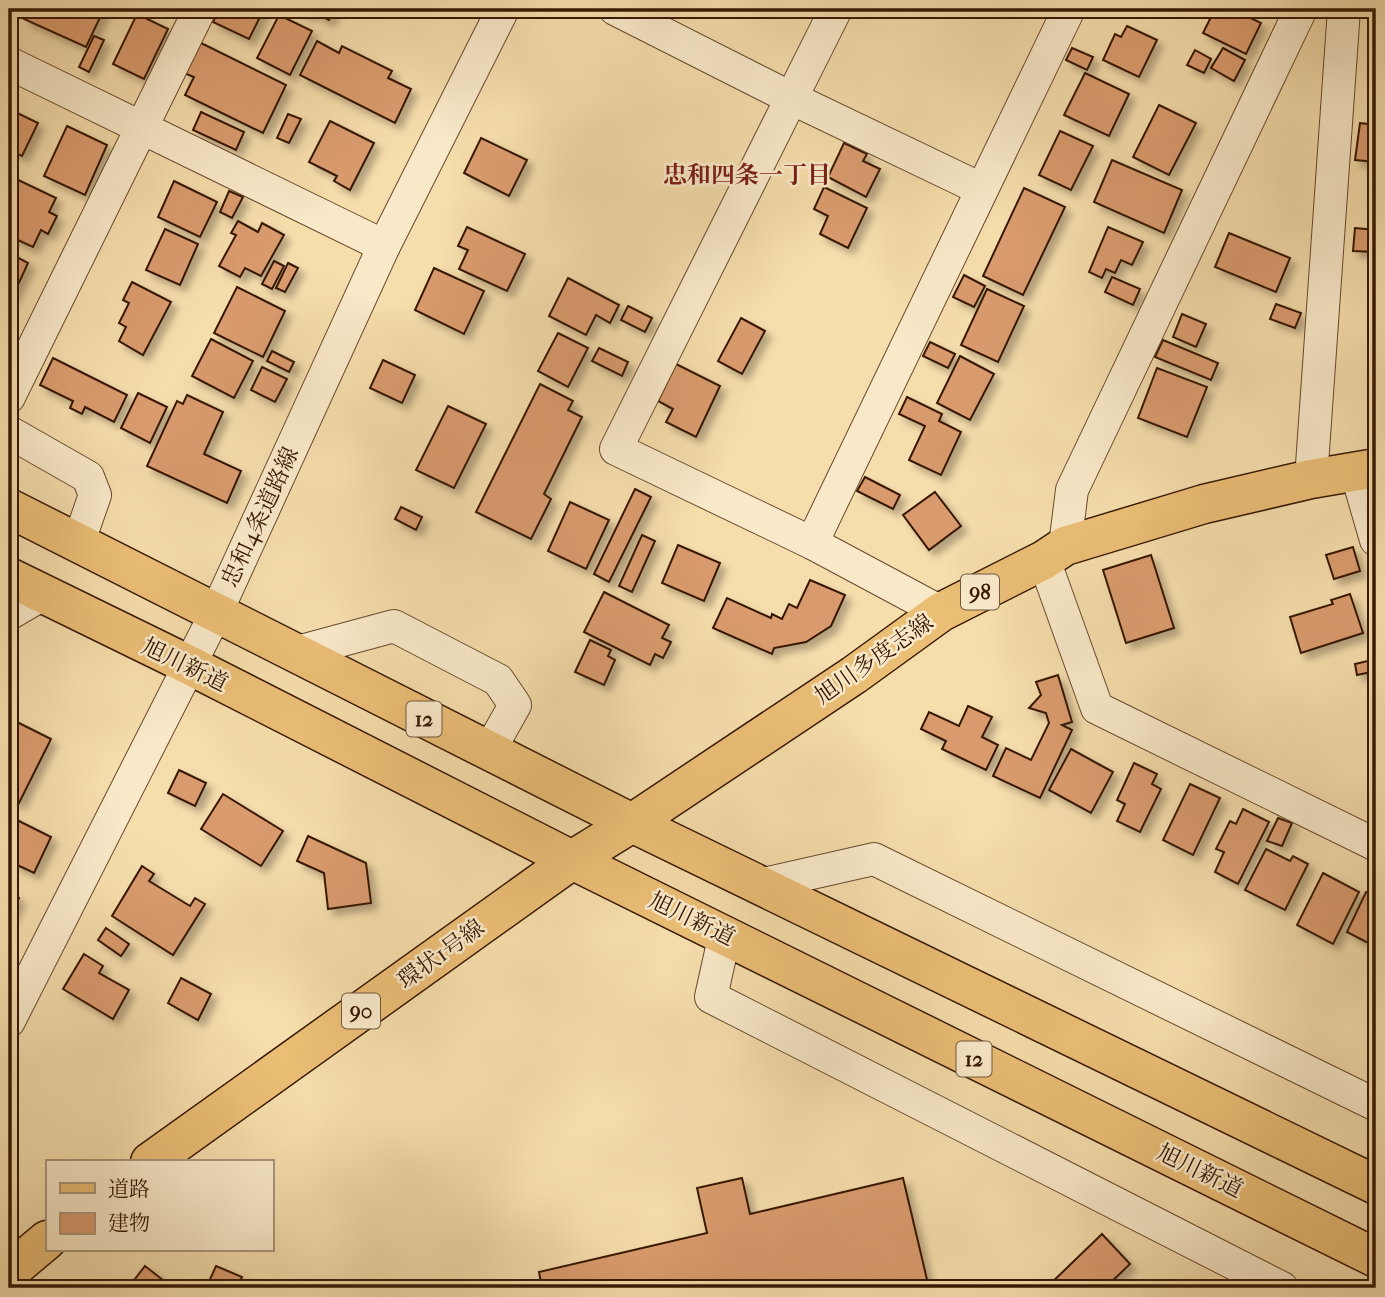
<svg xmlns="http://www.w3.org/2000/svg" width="1385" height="1297" font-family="'IM FELL French Canon','Noto Serif JP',serif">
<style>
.building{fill:#d99b6e;stroke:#371803;stroke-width:2;filter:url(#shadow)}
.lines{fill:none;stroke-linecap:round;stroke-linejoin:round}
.minor-casing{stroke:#67492d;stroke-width:34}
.primary-casing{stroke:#371803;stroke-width:41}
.trunk-casing{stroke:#371803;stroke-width:41}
.minor{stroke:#f9e9c9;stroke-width:32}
.primary{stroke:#ebbe76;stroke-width:38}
.trunk{stroke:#ebbe76;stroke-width:38}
.labels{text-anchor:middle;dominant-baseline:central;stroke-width:5;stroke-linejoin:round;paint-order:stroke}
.shield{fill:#f9e9c9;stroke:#71573e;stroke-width:2}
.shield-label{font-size:21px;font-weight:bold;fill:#371803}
.street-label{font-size:23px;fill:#371803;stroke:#f9e9c9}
.neighbourhood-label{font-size:24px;font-weight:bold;fill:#7a1f14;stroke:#f9e9c9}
</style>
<defs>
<filter id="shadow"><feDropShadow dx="6" dy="6" stdDeviation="3.5" flood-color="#0004"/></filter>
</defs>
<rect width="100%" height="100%" fill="#f6ddac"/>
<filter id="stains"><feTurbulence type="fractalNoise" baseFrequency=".00286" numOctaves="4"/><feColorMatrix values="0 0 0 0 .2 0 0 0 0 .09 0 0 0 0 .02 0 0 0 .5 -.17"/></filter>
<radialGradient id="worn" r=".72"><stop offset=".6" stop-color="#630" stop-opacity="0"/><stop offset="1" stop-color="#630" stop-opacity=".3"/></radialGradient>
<g class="building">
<polygon points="29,9 104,9 86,47 24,19"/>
<polygon points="219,9 264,9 249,39 213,22"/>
<polygon points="295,9 334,9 329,20 310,11 308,15"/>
<polygon points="1215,9 1232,9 1261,23 1246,54 1203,33"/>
<polygon points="137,14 168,29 144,79 113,64"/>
<polygon points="279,15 312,31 290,75 257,58"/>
<polygon points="1127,26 1157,40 1139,77 1103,60 1115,34 1121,37"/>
<polygon points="94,36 104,40 89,72 79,67"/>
<polygon points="317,41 339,53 342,46 392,71 388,78 411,89 395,123 300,75"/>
<polygon points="199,42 286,85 263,133 185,95 194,77 184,73"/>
<polygon points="1072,48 1093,57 1087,70 1066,60"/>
<polygon points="1223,48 1245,60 1234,81 1211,68"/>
<polygon points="1195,50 1211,59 1204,73 1187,65"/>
<polygon points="1085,73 1129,94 1109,136 1064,115"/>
<polygon points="1159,105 1196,123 1169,175 1133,157"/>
<polygon points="9,109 38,123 22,156 9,150"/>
<polygon points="201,112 244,132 236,150 193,130"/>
<polygon points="288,114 301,119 289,143 277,138"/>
<polygon points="330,121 374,143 350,190 334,181 337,176 309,162"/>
<polygon points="1360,123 1376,125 1376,162 1355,160"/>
<polygon points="67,126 107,145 85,195 44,176"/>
<polygon points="1060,131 1093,146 1071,190 1039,175"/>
<polygon points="481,138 527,160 509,196 464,173"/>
<polygon points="844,143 867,154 863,161 880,169 866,197 828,177"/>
<polygon points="1112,160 1182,190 1164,233 1094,202"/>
<polygon points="12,177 56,198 49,212 57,216 48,234 41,230 33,247 9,236 9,184"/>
<polygon points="174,181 217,202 200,237 158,217"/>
<polygon points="824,187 867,208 848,248 820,234 828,216 814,209"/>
<polygon points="1024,188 1065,207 1023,295 983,276"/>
<polygon points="229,191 243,197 232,218 220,212"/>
<polygon points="238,221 258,232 262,223 284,235 261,276 245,268 240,277 219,266 236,235 231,233"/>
<polygon points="467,227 525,254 507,291 459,269 468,250 458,246"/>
<polygon points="1108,227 1143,242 1132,265 1121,260 1115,273 1106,269 1102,278 1089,272"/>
<polygon points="1355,228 1376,230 1376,252 1353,251"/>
<polygon points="165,229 198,244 180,285 146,270"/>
<polygon points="1229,233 1290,258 1276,292 1215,267"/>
<polygon points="9,253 28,263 12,298 9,296"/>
<polygon points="274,261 284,266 272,289 262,284"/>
<polygon points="288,263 298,268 285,292 276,288"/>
<polygon points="434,268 484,291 464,334 415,310"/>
<polygon points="964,275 985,286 974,307 953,297"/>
<polygon points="1112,277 1140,289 1133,305 1105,292"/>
<polygon points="568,278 619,305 610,323 596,315 586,335 549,316"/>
<polygon points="132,282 171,302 143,355 119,341 126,327 119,323 129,303 123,300"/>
<polygon points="237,287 285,311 263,357 214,333"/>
<polygon points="987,289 1024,306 998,362 961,345"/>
<polygon points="1276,304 1301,313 1295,328 1270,319"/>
<polygon points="628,306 652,318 645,332 621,320"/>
<polygon points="1182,314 1206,324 1196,347 1173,337"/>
<polygon points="741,318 765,331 742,374 718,361"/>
<polygon points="558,333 588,348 568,387 538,371"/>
<polygon points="211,339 253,361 234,398 192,376"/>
<polygon points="1163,340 1218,363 1211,380 1155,357"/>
<polygon points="930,342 955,354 948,368 923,356"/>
<polygon points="599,348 628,362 622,376 592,361"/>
<polygon points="272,351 294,362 289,372 267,361"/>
<polygon points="960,356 994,374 970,420 937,403"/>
<polygon points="53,358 127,395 114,422 85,407 82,414 70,408 73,401 40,385"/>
<polygon points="383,360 415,375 402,403 370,388"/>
<polygon points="676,364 720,386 696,437 666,422 673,409 658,401"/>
<polygon points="262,367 287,379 275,402 251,390"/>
<polygon points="1157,368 1207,387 1187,437 1138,418"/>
<polygon points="540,384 573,401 568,410 582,417 544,494 551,499 531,539 476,512"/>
<polygon points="138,393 167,407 150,443 121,428"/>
<polygon points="187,395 223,412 204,454 241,471 227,503 147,466 177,401 183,404"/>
<polygon points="907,397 942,414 939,421 961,432 941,475 909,460 925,426 899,414"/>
<polygon points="448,406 486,424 454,488 416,470"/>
<polygon points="865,477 900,495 893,509 857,491"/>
<polygon points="635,489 651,497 609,582 594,574"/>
<polygon points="935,492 961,526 929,550 903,515"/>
<polygon points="570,502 609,520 586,569 548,551"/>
<polygon points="401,507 422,517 416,530 395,519"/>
<polygon points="642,535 655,541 632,592 619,586"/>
<polygon points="678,545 720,563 704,601 662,583"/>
<polygon points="1353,547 1360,571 1334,579 1326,555"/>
<polygon points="1151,555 1174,628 1126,643 1103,570"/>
<polygon points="810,580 845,595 831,626 806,642 774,648 772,654 713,628 727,598 771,618 772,614 782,619 789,604 797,608"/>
<polygon points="604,592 669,625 662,638 671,642 663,658 655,654 650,665 584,632"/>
<polygon points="1350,594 1363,633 1301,653 1290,617 1333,604 1331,600"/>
<polygon points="590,640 611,650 608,656 615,660 604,685 575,672"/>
<polygon points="1376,659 1376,671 1357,675 1355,664"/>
<polygon points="1058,675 1072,722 1062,725 1072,730 1040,798 993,776 1006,748 1031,760 1049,723 1046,713 1029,708 1041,695 1036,682"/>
<polygon points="968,706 992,717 982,737 998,745 986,770 942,749 946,741 921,729 929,712 959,726"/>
<polygon points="9,718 51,739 19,803 9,798"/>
<polygon points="1071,749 1113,772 1091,813 1049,790"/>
<polygon points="1134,763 1157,774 1152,784 1161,789 1140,832 1117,821 1125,804 1117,800"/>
<polygon points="179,770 206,783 195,806 168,793"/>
<polygon points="1190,784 1220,798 1193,855 1163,840"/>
<polygon points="223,794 283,831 261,866 201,829"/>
<polygon points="1243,809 1269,822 1238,884 1215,872 1224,852 1216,849 1230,821 1236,824"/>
<polygon points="9,816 51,837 34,873 9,861"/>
<polygon points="1278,818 1292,823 1282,846 1267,841"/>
<polygon points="308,836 366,863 371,903 328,909 324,873 297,861"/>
<polygon points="1266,849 1290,861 1293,856 1308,864 1285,910 1245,890"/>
<polygon points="142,866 154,874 149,881 190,906 195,898 205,904 173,955 112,916"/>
<polygon points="1323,873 1359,892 1333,944 1297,925"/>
<polygon points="1366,892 1376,896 1376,947 1347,932"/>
<polygon points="9,893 19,898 9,920"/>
<polygon points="106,928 129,944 121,956 98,940"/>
<polygon points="84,954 103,966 99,973 129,990 113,1019 63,989"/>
<polygon points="181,978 211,994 198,1020 168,1003"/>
<polygon points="742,1178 750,1214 903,1178 929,1288 542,1288 539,1272 707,1233 697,1188"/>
<polygon points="1102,1234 1130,1264 1105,1288 1046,1288"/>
<polygon points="145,1266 173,1288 128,1288"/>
<polygon points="216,1266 242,1277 237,1288 206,1288"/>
<polygon points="250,1280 270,1288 247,1288"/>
</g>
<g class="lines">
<g class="minor-casing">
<g id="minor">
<polyline points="615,9 791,98 981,189"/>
<polyline points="836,9 616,449 812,543 941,612"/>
<polyline points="9,63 384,246"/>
<polyline points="9,397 200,9"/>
<polyline points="9,432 88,477 95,495 79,541"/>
<polyline points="1356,471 1376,540"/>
<polyline points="1311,479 1344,9"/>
<polyline points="812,543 1069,9"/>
<polyline points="1065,546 1072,490 1301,9"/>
<polyline points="1044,560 1097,708 1376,845"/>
<polyline points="9,614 43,594"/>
<polyline points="294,653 394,626 498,680 515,705 489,751"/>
<polyline points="759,885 874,859 1376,1105"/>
<polyline points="725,934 711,997 1282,1288"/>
<polyline points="9,1021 216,613 384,246 503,9"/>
</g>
</g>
<g class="primary-casing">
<g id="primary">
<polyline points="150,1162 572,860 632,823 854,675 941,612 1044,560 1065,546 1204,504 1311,479 1376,468"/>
<polyline points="9,1272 47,1240"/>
</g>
</g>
<g class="trunk-casing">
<g id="trunk">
<polyline points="9,508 632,823 1376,1185"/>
<polyline points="9,577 189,665 572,860 1376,1258"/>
</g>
</g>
<use href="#minor" class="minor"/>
<use href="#primary" class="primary"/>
<use href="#trunk" class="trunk"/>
</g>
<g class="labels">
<g class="shield">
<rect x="961" y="574.5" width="38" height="35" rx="5"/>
<rect x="406.5" y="701.5" width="35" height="35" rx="5"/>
<rect x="342" y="993.5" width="38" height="35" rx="5"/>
<rect x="956.5" y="1041.5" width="35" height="35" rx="5"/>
</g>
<g class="shield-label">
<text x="980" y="592">98</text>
<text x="424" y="719">12</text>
<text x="361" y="1011">90</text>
<text x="974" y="1059">12</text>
</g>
<g class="street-label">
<text transform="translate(260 517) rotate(-65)">忠和4条道路線</text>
<text transform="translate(874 659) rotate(-35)">旭川多度志線</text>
<text transform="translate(185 665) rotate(26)">旭川新道</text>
<text transform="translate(692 919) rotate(26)">旭川新道</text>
<text transform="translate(441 954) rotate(-36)">環状1号線</text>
<text transform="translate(1200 1171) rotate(26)">旭川新道</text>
</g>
<g class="neighbourhood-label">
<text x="747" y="175">忠和四条一丁目</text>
</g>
</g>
<rect width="1385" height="1297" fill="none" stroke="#f6ddac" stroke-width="35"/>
<rect x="10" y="10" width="1364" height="1276" fill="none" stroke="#371803" stroke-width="3.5"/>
<rect x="18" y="18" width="1350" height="1262" fill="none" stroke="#371803" stroke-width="2"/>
<rect x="46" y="1160" width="228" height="91" fill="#f9e9c9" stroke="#ab957a" stroke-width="2"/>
<rect x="60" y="1183" width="35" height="10" fill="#ebbe76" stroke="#ab957a" stroke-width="2"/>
<text x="108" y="1196" font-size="21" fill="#371803">道路</text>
<rect x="60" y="1213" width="35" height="21" fill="#d99b6e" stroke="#ab957a" stroke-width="2"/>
<text x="108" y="1230" font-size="21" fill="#371803">建物</text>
<rect width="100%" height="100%" filter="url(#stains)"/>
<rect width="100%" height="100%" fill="url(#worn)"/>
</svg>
